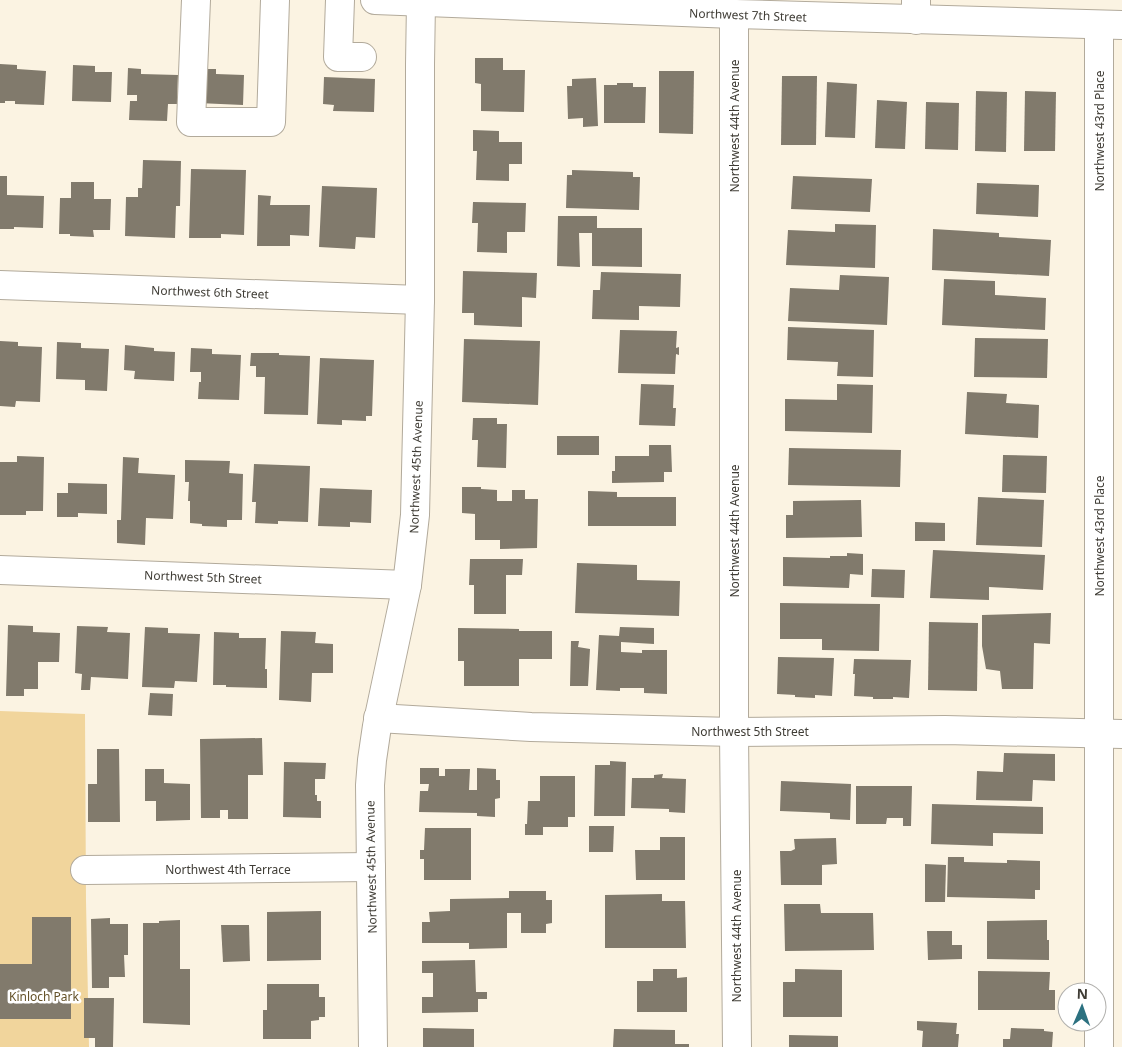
<svg xmlns="http://www.w3.org/2000/svg" width="1122" height="1047" font-family="'Noto Sans',sans-serif">
<style>
.green{fill:#f1d59c}
.building{fill:#817a6c}
.lines{fill:none;stroke-linecap:round;stroke-linejoin:round}
.minor-casing{stroke:#b2aa9b;stroke-width:30}
.major-casing{stroke:#b2aa9b;stroke-width:30}
.minor{stroke:#fff;stroke-width:28}
.major{stroke:#fff;stroke-width:28}
.labels{text-anchor:middle;dominant-baseline:central;stroke-width:5;stroke-linejoin:round;paint-order:stroke}
.street-label{font-size:12px;fill:#3f3c35;stroke:#fff}
.park-label{font-size:12px;fill:#655229;stroke:#fff}
</style>
<rect width="100%" height="100%" fill="#fbf3e2"/>
<polygon class="green" points="0,711 85,714 86,901 89,1047 0,1047"/>
<g class="building">
<polygon points="475,58 503,58 503,70 525,70 524,112 481,111 481,84 475,83"/>
<polygon points="0,64 17,65 17,69 46,71 44,105 15,104 15,101 5,101 5,103 0,103"/>
<polygon points="73,65 95,66 95,72 112,72 111,102 72,101"/>
<polygon points="128,68 141,69 141,74 178,75 177,104 168,104 167,121 129,120 130,101 137,101 137,95 127,95"/>
<polygon points="199,69 216,69 216,74 244,75 243,105 198,103"/>
<polygon points="659,71 694,71 693,134 659,133"/>
<polygon points="782,76 817,76 816,145 781,145"/>
<polygon points="324,77 375,79 374,112 333,111 334,105 323,104"/>
<polygon points="596,78 598,126 583,127 583,118 568,119 567,86 572,86 572,79"/>
<polygon points="827,82 857,84 855,138 825,137"/>
<polygon points="617,83 633,83 633,87 646,87 645,123 604,123 604,85 617,85"/>
<polygon points="976,91 1007,92 1006,152 975,151"/>
<polygon points="1025,91 1056,92 1055,151 1024,151"/>
<polygon points="877,100 907,102 905,149 875,148"/>
<polygon points="926,102 959,103 958,150 925,149"/>
<polygon points="473,130 499,131 499,142 522,142 522,164 509,164 509,181 476,180 477,151 473,151"/>
<polygon points="143,160 181,161 180,206 176,206 175,238 125,236 126,197 138,197 138,188 142,188"/>
<polygon points="191,169 246,170 244,235 221,234 221,238 189,238"/>
<polygon points="572,170 633,172 633,177 640,177 639,210 566,208 567,175 572,175"/>
<polygon points="0,176 7,176 7,195 44,196 43,228 14,227 14,229 0,229"/>
<polygon points="793,176 872,179 870,212 791,209"/>
<polygon points="71,182 94,182 94,199 111,199 110,230 93,230 94,237 70,236 70,234 59,234 60,198 71,198"/>
<polygon points="977,183 1039,185 1038,217 976,214"/>
<polygon points="322,186 377,188 375,238 356,237 355,249 319,247"/>
<polygon points="258,195 271,196 270,205 310,205 309,236 290,235 290,246 257,246"/>
<polygon points="473,202 526,203 525,232 507,232 507,253 477,252 478,223 472,223"/>
<polygon points="558,216 597,216 597,228 642,228 642,267 592,266 592,233 579,233 580,267 557,266"/>
<polygon points="835,224 876,225 875,268 786,265 788,230 835,232"/>
<polygon points="933,229 999,233 999,237 1051,240 1049,276 932,270"/>
<polygon points="463,271 537,273 536,298 522,297 522,327 474,325 474,313 462,313"/>
<polygon points="601,272 681,274 680,307 639,306 639,320 592,319 593,290 600,290"/>
<polygon points="840,275 889,277 887,325 788,321 790,288 839,290"/>
<polygon points="944,279 995,281 995,295 1046,298 1045,330 942,325"/>
<polygon points="788,327 874,330 873,377 837,376 838,362 787,360"/>
<polygon points="620,330 677,331 676,348 679,347 679,355 676,354 675,374 618,373"/>
<polygon points="975,338 1048,339 1047,378 974,377"/>
<polygon points="464,339 540,341 538,405 462,402"/>
<polygon points="0,341 18,342 18,346 42,347 40,402 16,401 15,407 0,406"/>
<polygon points="57,342 81,343 81,348 109,349 107,391 85,390 85,380 56,379"/>
<polygon points="125,345 154,348 154,351 175,352 174,381 134,379 135,371 124,370"/>
<polygon points="191,348 212,349 212,354 241,355 239,400 198,399 199,382 201,382 201,372 190,372"/>
<polygon points="251,353 279,353 279,355 310,356 308,415 264,414 265,377 256,377 256,366 250,366"/>
<polygon points="320,358 374,360 372,416 366,416 366,421 342,420 342,425 317,424"/>
<polygon points="641,384 674,385 673,408 676,408 675,426 639,425"/>
<polygon points="837,384 873,385 872,433 785,431 785,399 837,400"/>
<polygon points="967,392 1007,394 1006,403 1039,405 1038,438 965,434"/>
<polygon points="473,418 497,418 497,424 507,424 506,468 477,467 478,440 472,440"/>
<rect x="557" y="436" width="42" height="19"/>
<polygon points="649,445 671,445 672,472 664,472 664,482 612,483 612,471 615,471 615,456 649,456"/>
<polygon points="789,448 901,450 900,487 788,485"/>
<polygon points="1003,455 1047,456 1046,493 1002,492"/>
<polygon points="17,456 44,457 43,511 26,511 26,515 0,515 0,462 17,462"/>
<polygon points="123,457 139,458 138,473 175,475 173,519 146,518 145,545 117,543 117,520 121,520"/>
<polygon points="185,460 230,461 229,473 243,474 242,520 227,520 227,527 202,526 202,524 190,523 190,501 188,501 189,482 185,482"/>
<polygon points="254,464 310,466 308,522 278,521 278,524 255,523 256,502 252,502"/>
<polygon points="68,483 107,484 107,514 78,513 78,517 57,517 57,493 68,493"/>
<polygon points="462,487 481,487 481,489 497,490 497,501 512,501 512,490 525,490 525,499 538,499 537,548 500,549 500,540 475,540 475,514 462,513"/>
<polygon points="320,488 372,490 371,523 350,522 350,527 318,526"/>
<polygon points="588,491 617,492 617,497 676,497 676,526 588,526"/>
<polygon points="978,497 1044,500 1042,547 976,545"/>
<polygon points="861,500 862,537 786,538 786,515 793,515 793,501"/>
<polygon points="915,522 945,523 945,541 915,541"/>
<polygon points="933,550 1045,555 1043,590 989,587 989,600 930,598"/>
<polygon points="847,553 863,554 863,575 850,574 849,588 783,586 783,557 830,558 830,556 847,556"/>
<polygon points="470,559 523,559 522,575 506,575 506,614 474,614 474,585 469,585"/>
<polygon points="577,563 637,565 637,580 680,581 679,616 575,613"/>
<polygon points="872,569 905,570 904,598 871,597"/>
<polygon points="780,603 880,604 879,651 822,650 822,639 780,639"/>
<polygon points="1051,613 1050,644 1034,643 1033,689 1002,689 1000,671 986,669 982,646 982,615"/>
<polygon points="929,622 978,623 977,691 928,690"/>
<polygon points="8,625 33,626 33,632 60,633 59,662 38,662 38,689 24,689 24,696 6,696"/>
<polygon points="77,626 108,627 107,632 130,633 128,679 91,677 90,690 81,690 82,674 75,673"/>
<polygon points="145,627 168,628 168,633 200,634 197,682 175,681 174,688 142,687"/>
<polygon points="620,627 654,628 654,644 621,642 621,652 642,653 642,650 667,650 667,694 644,693 644,688 620,688 620,691 596,690 599,635 619,636"/>
<polygon points="458,628 519,629 519,631 552,631 552,659 519,659 519,686 464,686 464,661 458,661"/>
<polygon points="281,631 316,632 315,643 333,644 333,673 312,673 311,702 279,700"/>
<polygon points="214,632 239,633 239,638 266,638 265,669 267,669 267,688 226,687 226,685 213,685"/>
<polygon points="571,641 579,641 578,647 590,649 588,686 570,686"/>
<polygon points="778,657 834,658 832,696 815,695 815,698 795,697 795,695 777,694"/>
<polygon points="854,659 911,660 909,698 893,697 893,699 873,699 873,697 854,696 855,674 853,674"/>
<polygon points="150,693 173,694 172,716 148,715"/>
<polygon points="262,738 263,775 248,775 248,819 228,819 228,810 220,810 220,818 201,818 200,739"/>
<polygon points="97,749 119,749 120,822 88,822 88,784 97,784"/>
<polygon points="1004,753 1055,754 1055,781 1033,780 1032,801 976,800 977,771 1003,772"/>
<polygon points="610,761 626,762 625,816 594,816 595,765 610,765"/>
<polygon points="284,762 326,763 325,779 315,779 315,795 317,795 317,801 321,801 321,818 283,817"/>
<polygon points="420,768 439,768 439,776 445,776 445,769 470,769 469,790 477,790 477,768 496,769 496,780 500,780 500,798 495,799 495,817 477,816 477,813 419,812 420,791 428,791 429,784 420,784"/>
<polygon points="145,769 164,769 164,783 190,784 190,820 156,821 156,801 145,801"/>
<polygon points="663,774 662,778 686,779 685,813 669,812 669,809 631,808 632,778 654,778 654,775"/>
<polygon points="540,776 575,776 575,817 568,817 568,827 543,827 543,835 525,835 525,824 527,824 528,801 540,801"/>
<polygon points="781,781 851,784 850,820 830,819 830,813 780,811"/>
<polygon points="856,786 912,786 911,826 903,826 903,818 887,818 886,824 856,824"/>
<polygon points="932,804 1043,807 1043,834 993,833 993,846 931,844"/>
<polygon points="589,826 614,826 613,852 589,852"/>
<polygon points="425,828 471,828 471,880 424,880 424,859 420,859 420,850 424,850"/>
<polygon points="660,837 685,837 685,880 636,880 635,850 660,850"/>
<polygon points="836,838 837,864 822,865 822,885 781,885 780,851 791,851 795,849 794,839"/>
<polygon points="948,857 964,857 964,862 1007,863 1007,860 1040,861 1040,890 1035,890 1035,899 947,897"/>
<polygon points="925,864 946,865 945,902 925,902"/>
<polygon points="509,891 546,891 546,900 552,900 552,923 546,924 546,933 521,933 521,913 507,913 507,948 469,949 469,943 422,943 422,922 430,922 429,912 450,911 450,899 509,898"/>
<polygon points="662,894 662,901 685,901 686,948 605,948 605,895"/>
<polygon points="784,904 820,904 821,913 873,913 874,950 785,951"/>
<polygon points="321,911 321,960 267,961 267,912"/>
<polygon points="32,917 71,917 71,1019 0,1019 0,964 32,964"/>
<polygon points="110,918 110,924 128,924 128,955 124,955 125,977 109,977 109,988 92,988 91,919"/>
<polygon points="180,920 180,969 190,969 190,1025 143,1023 143,923 159,923 159,921"/>
<polygon points="1047,920 1047,940 1049,940 1049,960 987,959 987,921"/>
<polygon points="221,925 249,925 250,961 223,962"/>
<polygon points="927,931 952,931 952,945 962,945 962,959 928,960"/>
<polygon points="475,960 476,992 487,992 487,999 478,999 478,1012 422,1013 422,997 433,997 433,973 422,973 422,961"/>
<polygon points="653,969 677,969 677,978 687,977 687,1012 637,1012 637,981 653,981"/>
<polygon points="795,969 842,970 842,1017 783,1017 783,982 795,982"/>
<polygon points="978,971 1050,972 1049,990 1055,990 1055,1010 978,1010"/>
<polygon points="267,984 319,984 319,997 325,997 325,1017 319,1017 319,1020 311,1021 311,1039 263,1039 263,1010 267,1010"/>
<polygon points="84,998 114,998 113,1047 95,1047 95,1038 84,1038"/>
<polygon points="917,1021 957,1023 956,1034 959,1034 958,1047 922,1047 923,1031 917,1030"/>
<polygon points="423,1028 474,1029 474,1047 423,1047"/>
<polygon points="1011,1028 1044,1029 1044,1031 1053,1032 1052,1047 1003,1047 1003,1039 1010,1039"/>
<polygon points="614,1029 675,1030 675,1044 689,1044 689,1047 613,1047"/>
<polygon points="789,1035 838,1036 838,1047 789,1047"/>
</g>
<g class="lines">
<g class="minor-casing">
<g id="minor">
<polyline points="196,0 191,122 271,122 275,0"/>
<polyline points="340,0 338,57 362,57"/>
<polyline points="734,14 734,732 737,1047"/>
<polyline points="916,20 916,0"/>
<polyline points="0,285 420,300"/>
<polyline points="0,570 407,585"/>
<polyline points="378,718 531,727 734,732 945,730 1122,734"/>
<polyline points="85,870 371,867"/>
<polyline points="373,1047 370,785 372,760 377,726 407,585 415,515 420,300 420,64 421,2"/>
<polyline points="1099,1047 1099,25"/>
</g>
</g>
<g class="major-casing">
<polyline id="major" points="375,0 734,14 1122,25"/>
</g>
<use href="#minor" class="minor"/>
<use href="#major" class="major"/>
</g>
<g class="labels">
<g class="street-label">
<text transform="translate(748 15) rotate(2)">Northwest 7th Street</text>
<text transform="translate(734 126) rotate(-90)">Northwest 44th Avenue</text>
<text transform="translate(1099 131) rotate(-90)">Northwest 43rd Place</text>
<text transform="translate(210 292) rotate(2)">Northwest 6th Street</text>
<text transform="translate(416 467) rotate(-88)">Northwest 45th Avenue</text>
<text transform="translate(734 531) rotate(-90)">Northwest 44th Avenue</text>
<text transform="translate(1099 536) rotate(-90)">Northwest 43rd Place</text>
<text transform="translate(203 577) rotate(2)">Northwest 5th Street</text>
<text x="750" y="731">Northwest 5th Street</text>
<text transform="translate(371 867) rotate(-91)">Northwest 45th Avenue</text>
<text x="228" y="869">Northwest 4th Terrace</text>
<text transform="translate(736 936) rotate(-90)">Northwest 44th Avenue</text>
</g>
<g class="park-label">
<text x="44" y="996">Kinloch Park</text>
</g>
</g>
<g transform="translate(1082 1007) rotate(2)"><circle r="24" fill="#ffffff" stroke="#b2b1ae"/>
<path d="M0-4L9 19L0 12L-9 19Z" fill="#2c7180"/>
<text y="-8" font-size="14" font-weight="bold" text-anchor="middle" fill="#3f3c35">N</text>
</g>
</svg>
